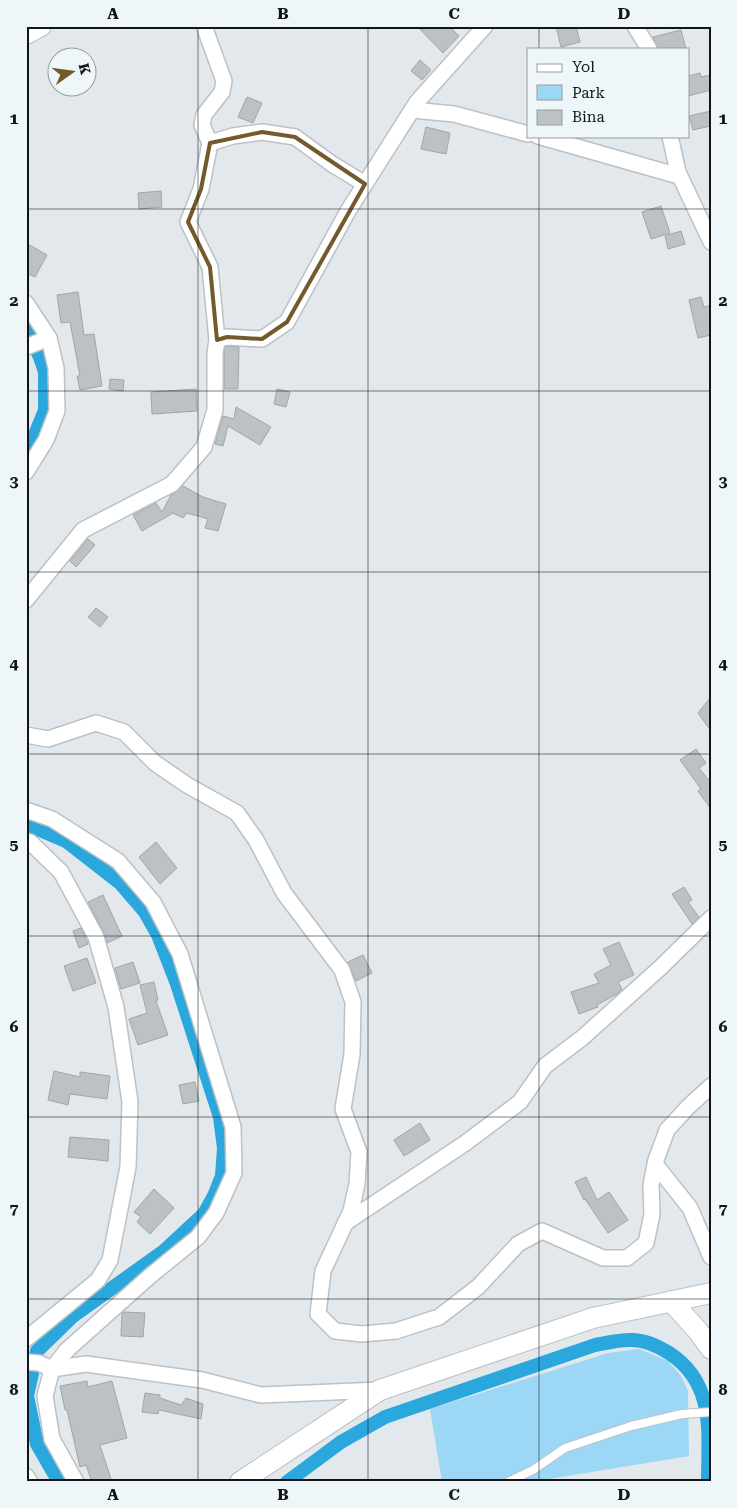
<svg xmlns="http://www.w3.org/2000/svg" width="737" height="1508" font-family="'Roboto Serif',serif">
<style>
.green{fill:#9dd7f6}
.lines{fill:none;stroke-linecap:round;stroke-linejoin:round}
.canal{stroke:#2aa7dd;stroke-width:14}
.building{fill:#bbc1c5;stroke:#9fa6a9}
.lane-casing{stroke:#bbc1c5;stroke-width:10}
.street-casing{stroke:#bbc1c5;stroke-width:18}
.secondary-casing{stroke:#bbc1c5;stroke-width:22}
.lane{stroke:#fff;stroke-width:8}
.street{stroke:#fff;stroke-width:15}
.secondary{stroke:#fff;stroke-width:20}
.marked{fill:none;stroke:#735a2b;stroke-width:4;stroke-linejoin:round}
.grid{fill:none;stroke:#121516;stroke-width:1;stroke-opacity:0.55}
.neatline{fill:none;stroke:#121516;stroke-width:2}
.grid-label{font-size:16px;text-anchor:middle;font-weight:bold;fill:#121516}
</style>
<rect width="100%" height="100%" fill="#e2e8ec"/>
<polygon class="green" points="639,1349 668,1361 681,1376 688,1391 689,1456 531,1482 442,1482 430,1409 608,1353"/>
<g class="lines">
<g class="canal">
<polyline points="26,328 40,357 45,372 45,410 26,457"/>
<polyline points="26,824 66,841 120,883 145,912 158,935 177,984 220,1117 224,1148 222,1176 214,1196 204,1214 164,1251 73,1316 37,1351 27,1396 37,1444 59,1482"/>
<path d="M287 1482 341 1442 385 1417 595 1345C606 1343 618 1340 629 1340 643 1339 658 1346 669 1353 716 1383 708 1433 708 1482"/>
</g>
</g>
<g class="building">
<polygon points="417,26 449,26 459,36 443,53"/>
<polygon points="556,26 576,26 580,42 561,47"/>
<polygon points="681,30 686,49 658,49 653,37"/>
<polygon points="420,60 431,70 422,80 411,71"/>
<polygon points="700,73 701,77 711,75 711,90 688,96 688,76"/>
<polygon points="247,97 262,103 253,123 238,117"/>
<polygon points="711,111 711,126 693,130 689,116"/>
<polygon points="426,127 450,133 446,154 421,149"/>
<polygon points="161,191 162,207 139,209 138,193"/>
<polygon points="661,206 670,233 651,239 642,212"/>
<polygon points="681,231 685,244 668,249 665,236"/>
<polygon points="26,243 47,255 35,277 26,273"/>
<polygon points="78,292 84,335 94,334 102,386 80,390 77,376 80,376 70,322 61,323 57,295"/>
<polygon points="701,297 704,307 711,305 711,335 698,338 689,300"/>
<polygon points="228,346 239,347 238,389 224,389 224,354 225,347"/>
<polygon points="110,379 124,380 123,391 109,389"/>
<polygon points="196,389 197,411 152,414 151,392"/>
<polygon points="277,389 290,392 286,407 274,404"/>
<polygon points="236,407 271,427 260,445 228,426 223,446 215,444 223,416 234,419"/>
<polygon points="183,486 203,497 226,504 218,531 205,528 208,519 187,513 183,518 173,513 142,531 133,515 156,503 162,512 171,495"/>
<polygon points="88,539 95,545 76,567 70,561"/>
<polygon points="96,608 108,617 100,627 88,617"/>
<polygon points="711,697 711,731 698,713"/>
<polygon points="696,749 706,763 699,768 711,783 711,809 698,791 701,789 680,760"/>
<polygon points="156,842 177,868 160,884 139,857"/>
<polygon points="684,887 692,900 688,902 699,917 692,924 672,894"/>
<polygon points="103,895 122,936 107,943 104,933 88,902"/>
<polygon points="81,928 88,944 79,948 73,931"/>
<polygon points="619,942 634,975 618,982 622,989 617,994 597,1005 598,1007 579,1014 571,992 599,983 594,974 611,965 603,949"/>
<polygon points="363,955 372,973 356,981 348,962"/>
<polygon points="87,958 96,983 73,991 64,966"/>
<polygon points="133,962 140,983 121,989 115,968"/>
<polygon points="154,982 158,1000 156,1001 168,1035 138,1045 129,1019 147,1013 140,985"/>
<polygon points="54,1071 80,1077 80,1072 110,1076 107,1099 70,1094 68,1105 48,1100"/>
<polygon points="195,1082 199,1101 183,1104 179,1085"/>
<polygon points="420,1123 430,1140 404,1156 394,1140"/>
<polygon points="70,1137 109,1140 108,1161 68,1157"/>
<polygon points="586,1177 597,1200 609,1192 628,1220 608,1233 585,1199 584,1200 575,1182"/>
<polygon points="154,1189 174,1208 150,1234 137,1222 141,1217 134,1212"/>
<polygon points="124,1312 145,1313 143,1337 121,1336 122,1313"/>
<polygon points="87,1381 88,1387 112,1381 127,1438 100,1445 112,1482 92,1482 86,1465 80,1467 67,1410 65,1410 60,1386"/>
<polygon points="145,1393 160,1395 160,1398 181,1405 186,1398 203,1404 201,1419 159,1410 158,1414 142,1412"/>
</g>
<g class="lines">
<g class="lane-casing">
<polyline id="lane" points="508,1482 533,1470 565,1448 631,1426 682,1414 711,1412"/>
</g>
<g class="street-casing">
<g id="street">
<polyline points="204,26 224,81 222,92 204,115 202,125 210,143 201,189 188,222 210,267 217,340"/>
<polyline points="635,26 649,49"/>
<polyline points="412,110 454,114 528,134"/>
<polyline points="538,136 679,176"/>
<polyline points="670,136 678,172 711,242"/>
<polyline points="210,143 233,136 262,132 295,137 332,164 365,184"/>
<polyline points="26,303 49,338 56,368 57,411 46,440 26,472"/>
<polyline points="26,347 49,338"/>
<polyline points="26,600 83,530 172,484 204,447 215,410 215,353 217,340 227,337 262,339 287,322 348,211 417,102 485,26"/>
<polyline points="26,735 48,739 96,723 124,732 155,763 187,785 237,813 256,840 284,893 342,970 353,1002 352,1054 343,1109 359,1152 357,1184 351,1211 323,1271 318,1314 335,1331 362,1334 396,1331 439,1317 478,1287 518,1244 542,1231 603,1258 627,1258 646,1243 652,1214 651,1185 656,1160 667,1130 688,1107 711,1086"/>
<polyline points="26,810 52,819 118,861 153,902 180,954 233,1127 234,1173 216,1213 198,1237 150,1276 67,1350 52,1369 45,1396 52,1439 76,1482"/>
<polyline points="26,841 30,842 61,872 96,937 116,1007 130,1102 128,1167 110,1260 98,1280 26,1339"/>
<polyline points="655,1164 690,1208 711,1257"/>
<polyline points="345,1223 464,1144 520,1102 545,1066 582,1038 660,968 711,918"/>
<polyline points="26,1362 39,1363 52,1369 86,1364 202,1380 261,1395 380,1390"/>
<polyline points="26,1476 30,1482"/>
</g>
</g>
<g class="secondary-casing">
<g id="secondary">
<polyline points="26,34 41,26"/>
<polyline points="671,1301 698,1331 711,1349"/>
<polyline points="240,1482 380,1390 593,1318 711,1293"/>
</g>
</g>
<use href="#lane" class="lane"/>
<use href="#street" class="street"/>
<use href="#secondary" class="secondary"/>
</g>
<path class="marked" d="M262 132 295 137 365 184 287 322 262 339 227 337 217 340 210 267 188 222 201 189 210 143Z"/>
<path class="grid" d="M198 26V1482M368 26V1482M539 26V49M539 136V1482M26 209H711M26 391H711M26 572H711M26 754H711M26 936H711M26 1117H711M26 1299H711"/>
<rect width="737" height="1508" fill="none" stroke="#eff6f9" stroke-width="55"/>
<rect x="527" y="48" width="162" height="90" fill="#eff6f9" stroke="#979c9e"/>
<rect x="537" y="64" width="25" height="8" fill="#ffffff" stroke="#979c9e"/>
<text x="572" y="72" font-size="15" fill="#121516">Yol</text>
<rect x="537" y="85" width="25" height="15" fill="#9dd7f6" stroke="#979c9e"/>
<text x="572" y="98" font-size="15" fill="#121516">Park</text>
<rect x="537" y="110" width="25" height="15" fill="#bbc1c5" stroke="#979c9e"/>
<text x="572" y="122" font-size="15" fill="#121516">Bina</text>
<g transform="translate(72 72) rotate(76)"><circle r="24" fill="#eff6f9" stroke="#979c9e"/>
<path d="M0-4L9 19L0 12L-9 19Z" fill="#735a2b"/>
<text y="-8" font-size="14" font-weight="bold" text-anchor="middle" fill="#121516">K</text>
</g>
<rect x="28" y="28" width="682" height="1452" class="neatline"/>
<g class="grid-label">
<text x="113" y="19">A</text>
<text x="283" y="19">B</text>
<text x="454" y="19">C</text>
<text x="624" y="19">D</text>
<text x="14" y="124">1</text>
<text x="723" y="124">1</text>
<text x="14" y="306">2</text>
<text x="723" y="306">2</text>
<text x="14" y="487">3</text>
<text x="723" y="487">3</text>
<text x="14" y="669">4</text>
<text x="723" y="669">4</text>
<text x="14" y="850">5</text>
<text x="723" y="850">5</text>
<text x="14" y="1032">6</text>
<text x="723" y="1032">6</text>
<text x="14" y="1214">7</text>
<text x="723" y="1214">7</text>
<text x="14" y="1395">8</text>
<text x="723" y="1395">8</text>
<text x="113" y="1500">A</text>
<text x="283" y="1500">B</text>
<text x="454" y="1500">C</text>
<text x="624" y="1500">D</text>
</g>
</svg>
